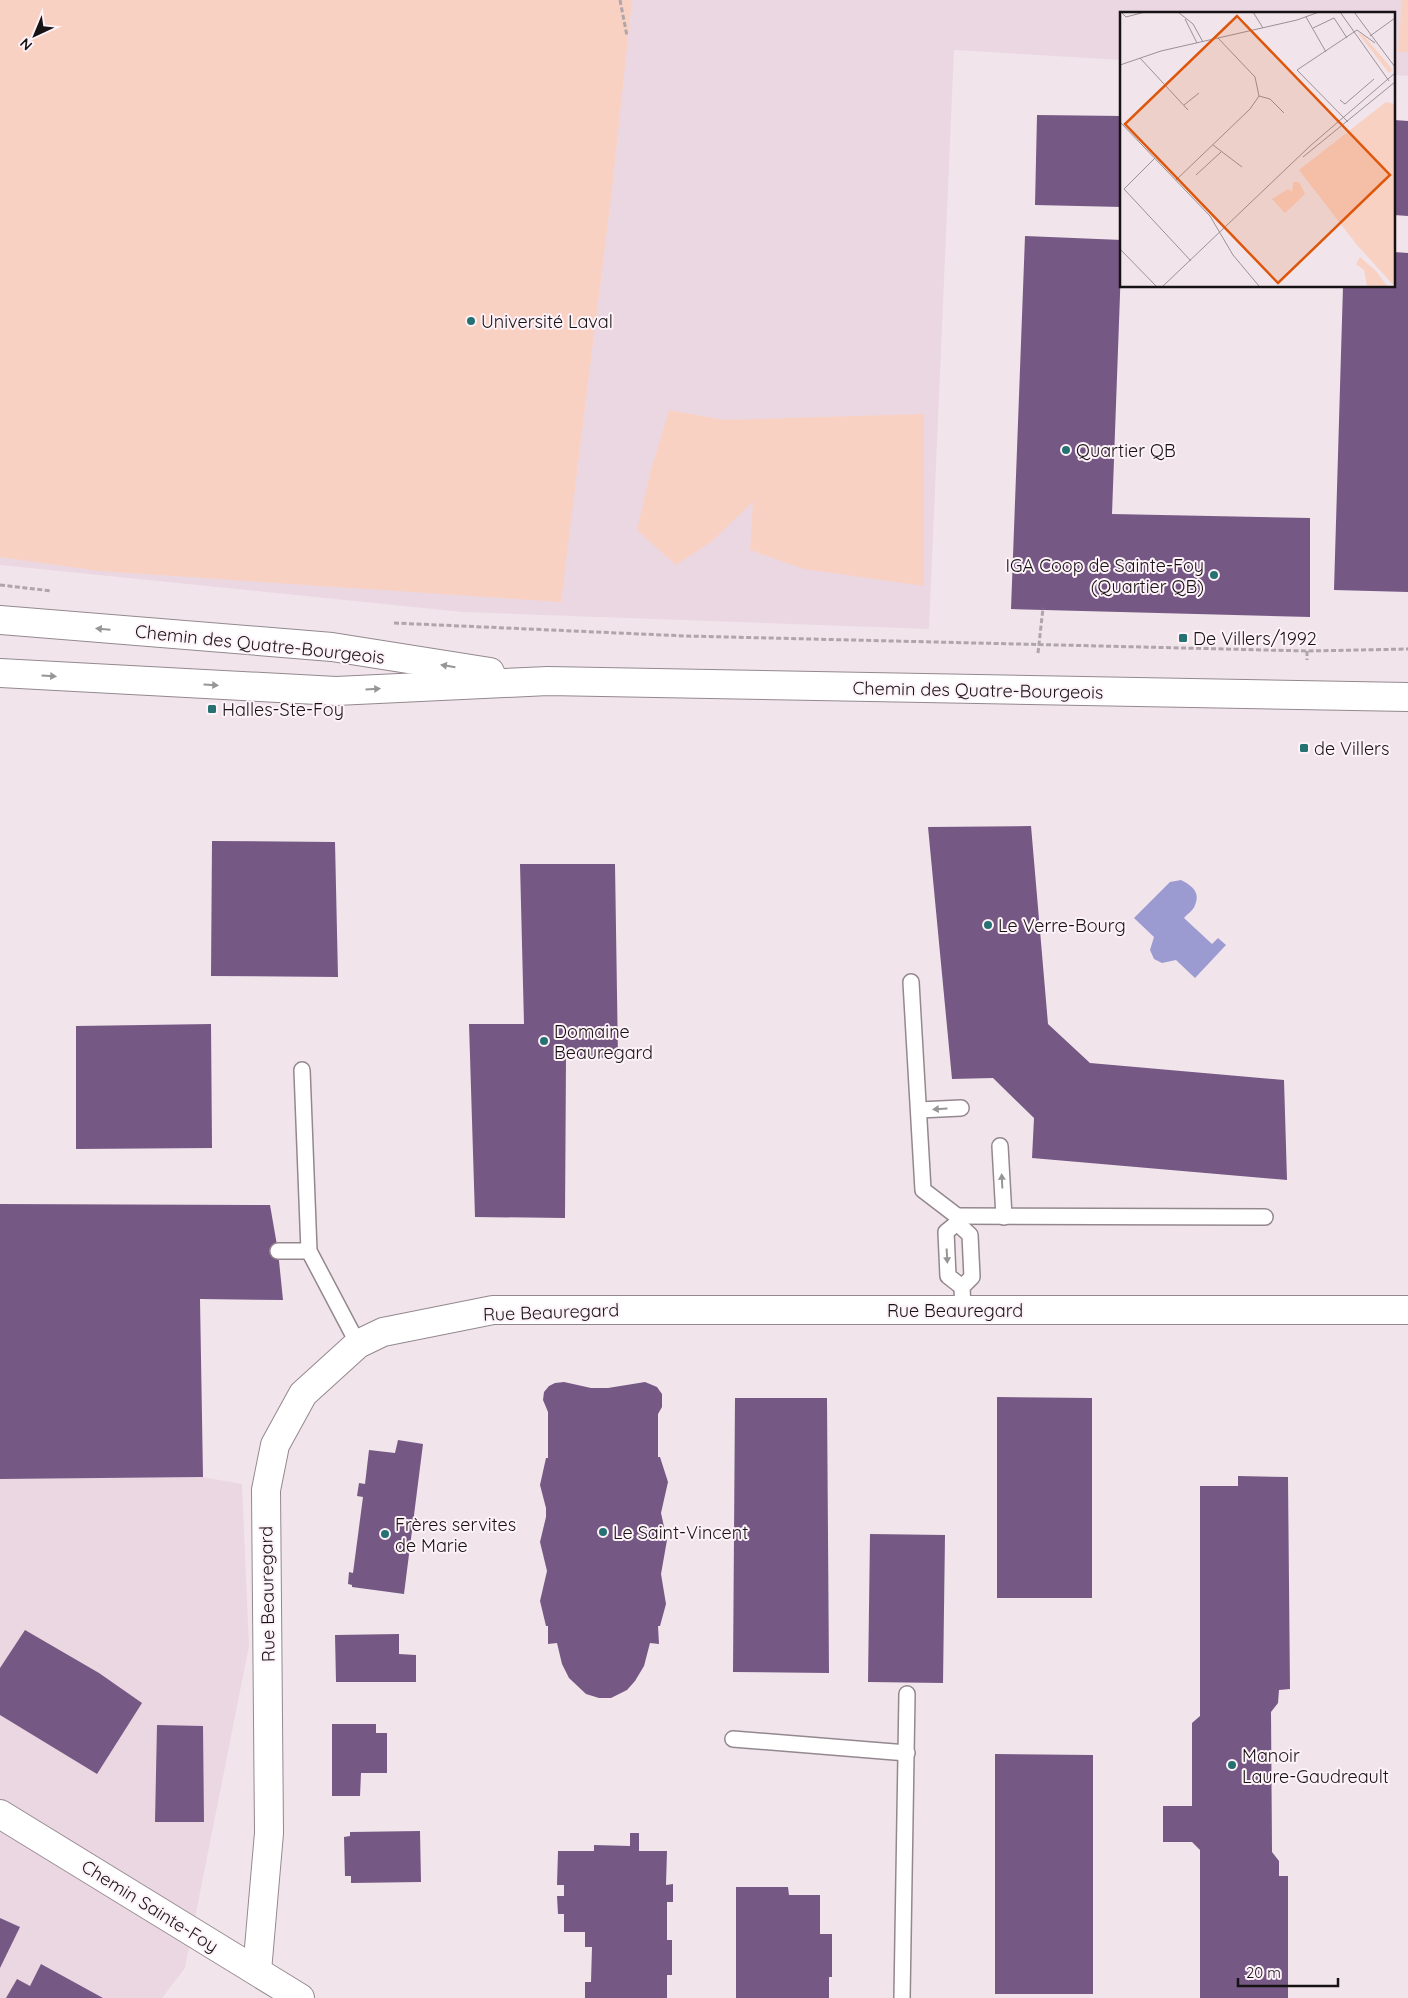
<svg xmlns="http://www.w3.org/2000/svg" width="1408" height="1998" font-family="Quicksand,sans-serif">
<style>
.built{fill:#ebd7e2}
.green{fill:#f9d1c2}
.water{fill:#9c9bd1}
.building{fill:#765885}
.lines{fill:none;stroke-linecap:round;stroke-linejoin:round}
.service-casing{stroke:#94888f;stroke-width:18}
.minor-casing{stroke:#94888f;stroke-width:30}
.secondary-casing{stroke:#94888f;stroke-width:30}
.path{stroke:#afa5aa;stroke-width:3;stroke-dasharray:5 2.5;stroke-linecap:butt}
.service{stroke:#fff;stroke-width:15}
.minor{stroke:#fff;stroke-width:28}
.secondary{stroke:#fff;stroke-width:28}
.oneway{fill:#979596}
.poi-dot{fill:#267172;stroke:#fef2f9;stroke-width:2}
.labels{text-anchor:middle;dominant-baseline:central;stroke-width:4;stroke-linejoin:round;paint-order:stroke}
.poi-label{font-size:18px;fill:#171315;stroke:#fef2f9;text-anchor:start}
.street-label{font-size:18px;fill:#171315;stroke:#fef2f9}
.inset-road{fill:none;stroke:#9a9195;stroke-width:1}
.view{fill:#de560c;fill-opacity:0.15;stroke:#de560c;stroke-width:2.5}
.inset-edge{fill:none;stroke:#171315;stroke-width:2.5}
</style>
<rect width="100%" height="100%" fill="#f1e5eb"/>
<g class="built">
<polygon points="0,0 1408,0 1408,76 1394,75 1394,14 1122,14 1122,60 954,50 929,629 462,612 0,565"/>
<polygon points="203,1477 242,1484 249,1646 185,1968 162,1998 0,1998 0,1479"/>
</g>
<g class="green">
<polygon points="0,0 632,0 612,189 561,602 99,571 0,557"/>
<polygon points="1402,0 1408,0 1408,52 1398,52"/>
<polygon points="669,410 724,420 924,414 924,586 804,569 750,550 753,502 711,542 676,565 637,530 651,470"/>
</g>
<path class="water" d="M1181 880C1191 885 1201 892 1195 905 1194 910 1187 914 1184 918L1212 944 1218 938 1226 945 1195 978 1176 960 1162 963 1154 959 1150 950 1154 937 1134 918 1170 882Z"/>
<g class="building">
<polygon points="1037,115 1122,116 1122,207 1035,205"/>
<polygon points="1394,120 1408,121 1408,216 1394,215"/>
<polygon points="1025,236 1122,240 1112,514 1310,518 1310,617 1011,609"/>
<polygon points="1394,252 1408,253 1408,592 1334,590 1343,286 1394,286"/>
<polygon points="1031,826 1048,1024 1090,1063 1284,1080 1287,1180 1032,1158 1034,1118 993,1078 952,1079 928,827"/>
<polygon points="212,841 335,842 338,977 211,976"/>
<polygon points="520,864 615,864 618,1058 566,1057 565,1218 475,1217 469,1024 524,1024"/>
<polygon points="211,1024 212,1148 76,1149 76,1026"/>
<polygon points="0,1204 270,1205 278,1251 283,1300 200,1299 203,1477 0,1479"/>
<polygon points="564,1382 591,1388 608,1388 645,1382 657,1387 662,1394 662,1407 658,1414 658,1457 660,1457 668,1482 661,1513 667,1540 661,1574 666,1604 660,1626 658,1626 659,1644 650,1643 644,1666 635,1681 627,1690 611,1698 599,1698 586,1694 569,1678 562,1664 557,1643 548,1644 548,1626 546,1626 540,1601 547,1571 540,1542 546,1517 546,1508 540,1485 546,1458 548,1458 548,1412 543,1400 544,1392 549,1386 555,1383"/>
<polygon points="997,1397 1092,1398 1092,1598 997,1598"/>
<polygon points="735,1398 827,1398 829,1673 733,1672"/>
<polygon points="398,1440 423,1444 404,1594 352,1587 352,1585 348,1584 349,1572 353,1573 363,1497 357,1496 359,1483 365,1484 369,1450 395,1453"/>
<polygon points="1238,1476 1288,1477 1290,1689 1279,1690 1278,1703 1271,1712 1272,1852 1279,1861 1279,1876 1288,1876 1288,1998 1200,1998 1200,1850 1192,1842 1163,1842 1163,1806 1192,1806 1192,1723 1200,1716 1200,1486 1238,1486"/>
<polygon points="870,1534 945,1535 943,1683 868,1682"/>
<polygon points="25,1630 99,1673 142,1703 97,1774 0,1715 0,1668"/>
<polygon points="399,1634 399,1654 416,1655 416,1682 336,1682 335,1635"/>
<polygon points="332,1724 376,1724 376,1733 387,1733 387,1773 361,1773 360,1796 332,1796"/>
<polygon points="157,1725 203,1726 204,1822 155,1822"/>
<polygon points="995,1754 1093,1755 1093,1994 995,1994"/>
<polygon points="420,1831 421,1882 351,1883 351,1876 345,1876 344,1837 350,1836 350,1832"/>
<polygon points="630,1833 639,1833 639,1851 667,1851 666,1885 673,1884 673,1902 667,1902 667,1940 672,1940 672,1975 667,1975 667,1998 585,1998 585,1982 591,1982 592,1947 585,1947 585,1932 564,1932 564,1914 558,1914 557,1896 564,1896 564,1885 557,1885 558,1851 594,1851 594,1845 630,1846"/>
<polygon points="736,1887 788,1887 789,1895 820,1895 820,1934 832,1934 832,1977 829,1977 829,1998 736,1998"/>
<polygon points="0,1918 20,1927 0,1968"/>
<polygon points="41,1964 103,1998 6,1998 17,1979 30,1986"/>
</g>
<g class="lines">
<g class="service-casing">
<g id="service">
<polyline points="911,982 923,1190 957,1216 957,1223 970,1235 972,1277 962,1287 963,1310"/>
<polyline points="302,1070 309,1251 358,1344"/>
<polyline points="919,1110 961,1108"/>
<polyline points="1000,1146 1004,1217"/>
<polyline points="957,1216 1265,1217"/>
<polyline points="957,1223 946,1232 948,1276 962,1287"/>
<polyline points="278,1251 309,1251"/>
<polyline points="733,1739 907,1753"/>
<polyline points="902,1998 907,1694"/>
</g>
</g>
<g class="minor-casing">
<polyline id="minor" points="257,1971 269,1833 266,1490 275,1445 303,1394 358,1344 383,1332 493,1310 1408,1310"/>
</g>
<g class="secondary-casing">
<g id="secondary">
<polyline points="0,620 332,647 490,672"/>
<polyline points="0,673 336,691 548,681 1408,697"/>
<polyline points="0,1814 300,1998"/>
</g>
</g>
<g class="path">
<polyline points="620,0 627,36"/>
<polyline points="0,585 52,591"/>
<polyline points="394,623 686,636 1307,651 1408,649"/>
<polyline points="1307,651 1307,660"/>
<polyline points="1038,653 1043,608"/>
</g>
<use href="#service" class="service"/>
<use href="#minor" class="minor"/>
<use href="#secondary" class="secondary"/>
</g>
<defs><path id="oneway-solid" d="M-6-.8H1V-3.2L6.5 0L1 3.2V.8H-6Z" transform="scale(1.25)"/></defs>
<g class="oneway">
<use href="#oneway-solid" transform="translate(103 629) rotate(-175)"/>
<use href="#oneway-solid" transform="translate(448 666) rotate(-171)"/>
<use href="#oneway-solid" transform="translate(49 676) rotate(3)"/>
<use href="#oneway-solid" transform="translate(211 685) rotate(3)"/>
<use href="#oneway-solid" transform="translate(373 689) rotate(-3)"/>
<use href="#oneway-solid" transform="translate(940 1109) rotate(176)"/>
<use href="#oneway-solid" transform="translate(1002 1181) rotate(-93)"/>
<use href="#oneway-solid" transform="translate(947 1256) rotate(87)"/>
</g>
<g class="poi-dot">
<circle cx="471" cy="321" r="5"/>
<circle cx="1066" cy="450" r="5"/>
<circle cx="1214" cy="575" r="5"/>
<rect x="1178" y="633" width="10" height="10" rx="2.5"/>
<rect x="207" y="704" width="10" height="10" rx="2.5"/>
<rect x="1299" y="743" width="10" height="10" rx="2.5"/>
<circle cx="988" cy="925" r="5"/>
<circle cx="544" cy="1041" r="5"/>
<circle cx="603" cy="1532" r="5"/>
<circle cx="385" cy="1534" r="5"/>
<circle cx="1232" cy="1765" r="5"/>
</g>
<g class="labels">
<g class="poi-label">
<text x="481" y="321">Université Laval</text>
<text x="1076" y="450">Quartier QB</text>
<text x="1204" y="565" text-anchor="end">IGA Coop de Sainte-Foy<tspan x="1204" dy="21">(Quartier QB)</tspan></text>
<text x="1193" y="638">De Villers/1992</text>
<text x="222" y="709">Halles-Ste-Foy</text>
<text x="1314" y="748">de Villers</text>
<text x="998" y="925">Le Verre-Bourg</text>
<text x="554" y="1031">Domaine<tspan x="554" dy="21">Beauregard</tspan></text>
<text x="395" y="1524">Frères servites<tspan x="395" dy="21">de Marie</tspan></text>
<text x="613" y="1532">Le Saint-Vincent</text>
<text x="1242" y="1755">Manoir<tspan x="1242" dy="21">Laure-Gaudreault</tspan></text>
</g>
<g class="street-label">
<text transform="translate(260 644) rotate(6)">Chemin des Quatre-Bourgeois</text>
<text transform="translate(978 690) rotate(1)">Chemin des Quatre-Bourgeois</text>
<text x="955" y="1310">Rue Beauregard</text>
<text transform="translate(551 1312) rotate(-2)">Rue Beauregard</text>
<text transform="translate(267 1594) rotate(-91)">Rue Beauregard</text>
<text transform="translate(150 1906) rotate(32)">Chemin Sainte-Foy</text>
</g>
</g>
<g transform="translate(1120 12)">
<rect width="275" height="275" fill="#f1e5eb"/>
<path d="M237 20 244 24 268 52 272 58 269 61ZM266 90 275 92V275L237 233 179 158ZM173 170H179L185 182 165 201 152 187 168 177 172 180ZM240 245 256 259 268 275 247 274 244 258 236 252Z" fill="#f9d1c2"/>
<path class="inset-road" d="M1 0 6 5 25 0M58 0 73 12 83 30M133 0 143 16M220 0 269 69M234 0 275 55M186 5 206 40M65 7 77 31M193 16 214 6 227 26M250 24 275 6M20 46 68 98M0 53 41 39 177 8 199 0M139 84 150 87 164 101M220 88 225 92 254 67M64 93 79 81M0 110 90 204 113 243 139 274M228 110 177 58 237 18 255 31M93 133 122 155M183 145 275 70M35 146 4 177 71 249M76 163 101 140M56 168 130 97 139 84 135 65 98 26M0 237 37 275M42 275 190 134 275 61"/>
<path class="view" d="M117 4 270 163 158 271 5 112Z"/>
<rect width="275" height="275" class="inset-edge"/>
</g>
<g transform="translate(35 35) rotate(224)" stroke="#fef2f9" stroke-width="4" paint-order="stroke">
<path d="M0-4L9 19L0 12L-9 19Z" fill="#171315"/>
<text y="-8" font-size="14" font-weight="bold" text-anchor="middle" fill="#171315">N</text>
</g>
<path d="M1238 1978v8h100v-8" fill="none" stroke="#171315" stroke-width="2.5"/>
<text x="1246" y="1978" font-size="15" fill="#171315" stroke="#fef2f9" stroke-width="4" paint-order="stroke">20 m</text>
</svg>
